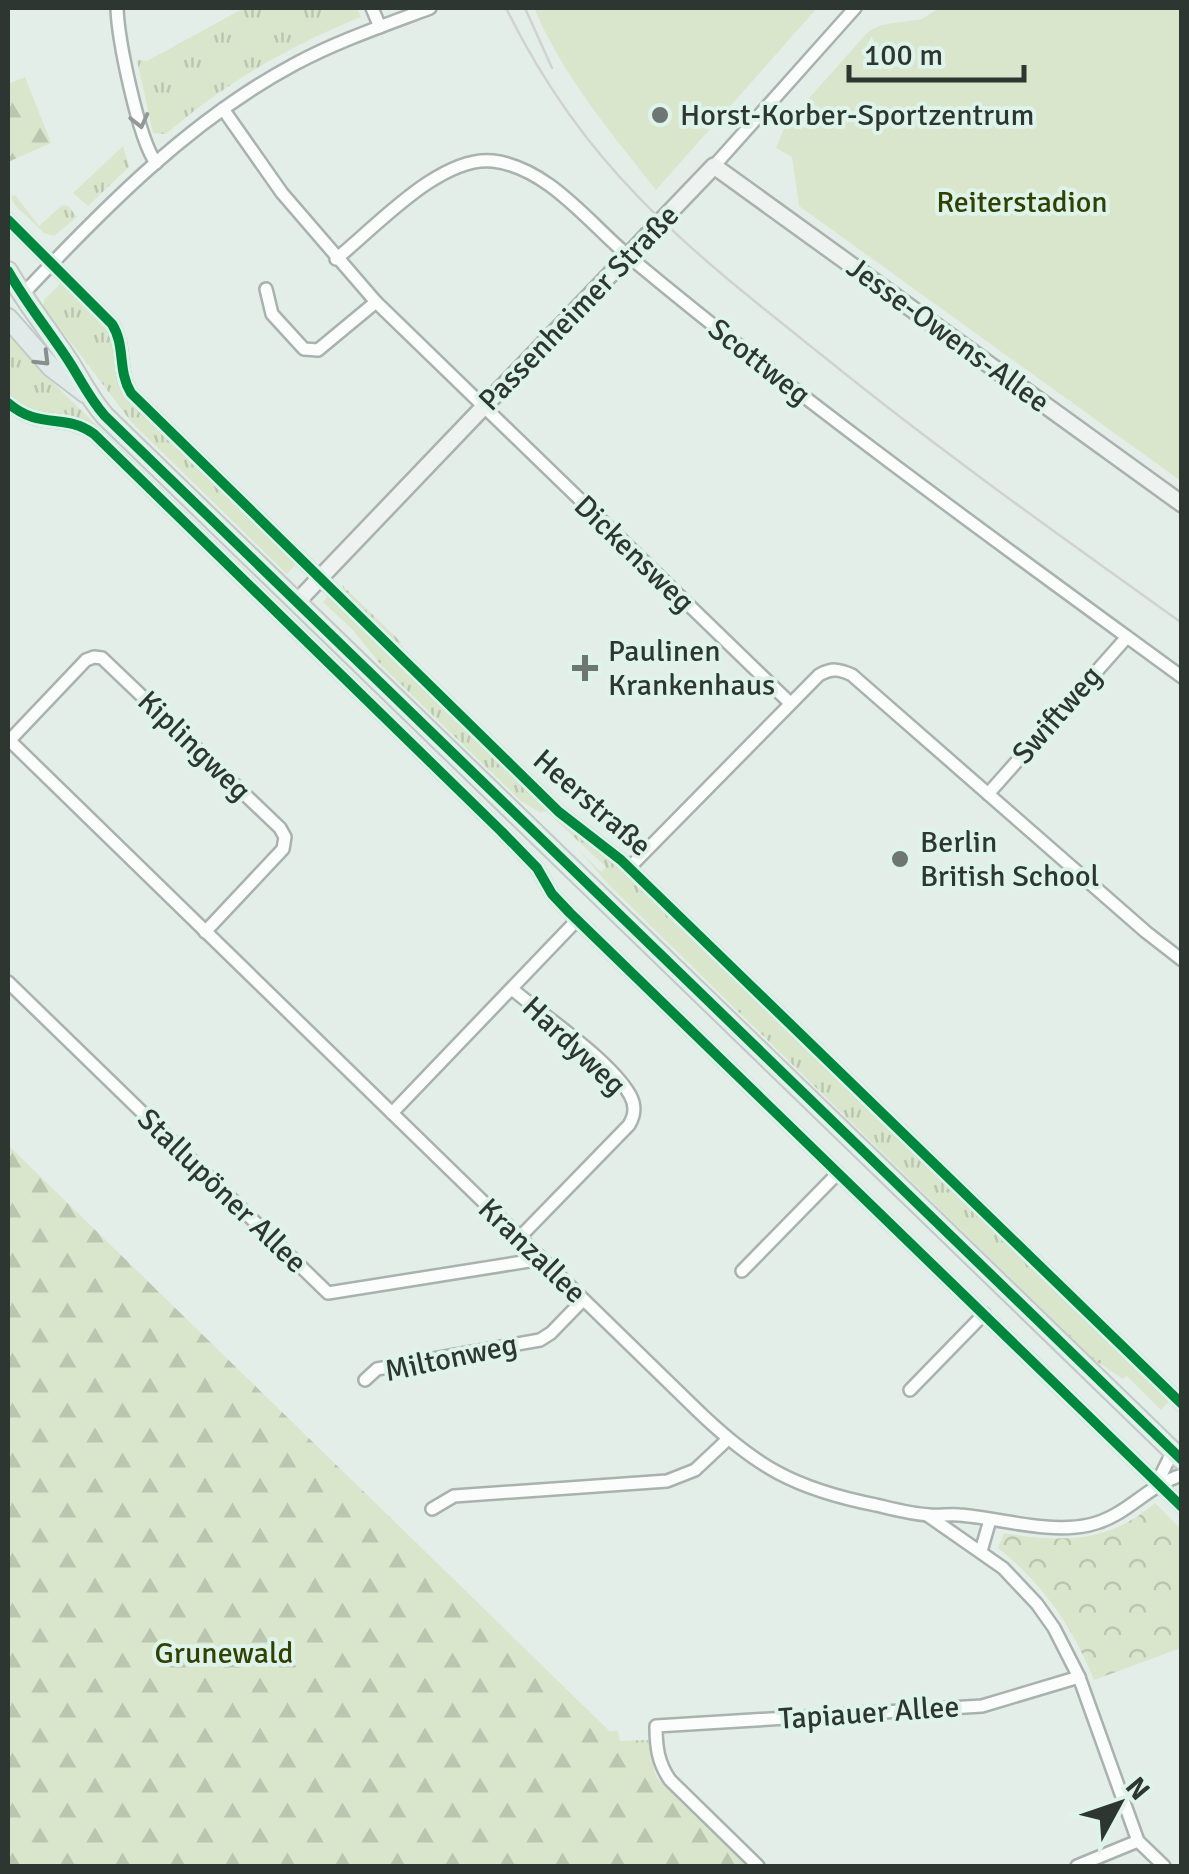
<svg xmlns="http://www.w3.org/2000/svg" width="1189" height="1874" font-family="Signika,sans-serif">
<style>
.grass{fill:url(#grass-tufts)}
.forest{fill:url(#forest-firs)}
.park{fill:url(#park-crowns)}
.garden{fill:#d9e6cc}
.lines{fill:none;stroke-linecap:round;stroke-linejoin:round}
.street-casing{stroke:#a9b2ae;stroke-width:16}
.secondary-casing{stroke:#a9b2ae;stroke-width:20}
.primary-casing{stroke:#c3c9c6;stroke-width:22}
.street{stroke:#fbfcfc;stroke-width:11}
.secondary{stroke:#eef3f2;stroke-width:15}
.primary{stroke:#e0ebe9;stroke-width:18}
.tram{stroke:#d0d3d2;stroke-width:2.5}
.secondary-bridge-casing{stroke:#a9b2ae;stroke-width:20;stroke-linecap:butt}
.secondary-bridge{stroke:#eef3f2;stroke-width:15}
.cycleway-casing{stroke:#def3e9;stroke-width:16}
.cycleway{stroke:#00873e;stroke-width:10}
.oneway{stroke:#949997}
.oneway2{stroke:#87908e}
.poi-dot{fill:#6d7672;stroke:#def3e9;stroke-width:4}
.labels{text-anchor:middle;dominant-baseline:central;stroke-width:8;stroke-linejoin:round;paint-order:stroke}
.poi-label{font-size:30px;fill:#2e3632;stroke:#def3e9;text-anchor:start}
.park-label{font-size:30px;fill:#314003;stroke:#def3e9}
.street-label{font-size:30px;fill:#2e3632;stroke:#def3e9}
</style>
<defs>
<pattern id="grass-tufts" width="24" height="20" patternUnits="userSpaceOnUse" patternTransform="scale(2.5)"><rect width="24" height="20" fill="#d9e6cc"/><path d="M3 7l-1-3M5 7V3M7 7l1-3M15 17l-1-3M17 17v-4M19 17l1-3" fill="none" stroke="#bbc6b0"/></pattern>
<pattern id="forest-firs" width="22" height="20" patternUnits="userSpaceOnUse" patternTransform="scale(2.5)"><rect width="22" height="20" fill="#d9e6cc"/><path d="M5 1l3.5 6h-7zM16 11l3.5 6h-7z" fill="#bbc6b0"/></pattern>
<pattern id="park-crowns" width="20" height="18" patternUnits="userSpaceOnUse" patternTransform="scale(2.5)"><rect width="20" height="18" fill="#d9e6cc"/><path d="M2 6a3 3 0 1 1 6 0M12 15a3 3 0 1 1 6 0" fill="none" stroke="#bbc6b0"/></pattern>
</defs>
<rect width="100%" height="100%" fill="#e3eee9"/>
<g class="grass">
<path d="M244 8H357L361 17C289 46 225 83 166 134L153 133 137 60 147 61Z"/>
<polygon points="123,146 129,167 88,206 73,193"/>
<polygon points="15,195 39,226 62,205 68,206 77,217 54,236 44,233 14,204 11,197"/>
<polygon points="61,283 111,334 115,372 128,397 297,563 287,574 133,424 43,306 44,300"/>
<path d="M8 333 41 371 359 681 356 684 91 426C70 415 46 423 26 410 20 406 13 399 8 393Z"/>
<polygon points="342,585 401,642 397,646 348,597"/>
<polygon points="330,594 598,843 1170,1400 1161,1410 1127,1376 1123,1379 1094,1360 608,884 577,848 601,872 606,867 545,810 541,813 521,801 381,665 353,630 323,602"/>
<polygon points="609,1731 618,1731 620,1741 648,1740 656,1777"/>
</g>
<g class="forest">
<polygon points="25,77 51,143 8,162 8,84"/>
<polygon points="8,1145 748,1866 8,1866"/>
</g>
<path class="park" d="M1155 1503 1181 1529V1648L1094 1680C1073 1627 1042 1583 998 1548L1004 1533C1061 1543 1109 1543 1155 1503Z"/>
<g class="garden">
<path d="M534 8H817L656 190C611 133 563 76 534 8Z"/>
<polygon points="939,8 1181,8 1181,481 799,206 792,157 776,148 786,124 868,32 881,25 922,19"/>
</g>
<g class="lines">
<g class="street-casing">
<g id="street">
<path d="M117 8C118 39 138 138 156 163"/>
<polyline points="372,8 380,27"/>
<polyline points="223,109 282,193 376,302 790,703"/>
<polyline points="714,166 855,8"/>
<path d="M8 220 112 324C126 346 117 370 131 393L559 812 621 860 1182 1404"/>
<path d="M336 259C375 228 440 155 493 161 550 168 591 226 633 260 810 407 996 541 1182 677"/>
<polyline points="266,289 272,314 304,349 318,350 376,302"/>
<path d="M22 295C103 209 190 120 295 64 338 41 385 25 430 8"/>
<path d="M8 403C41 431 63 412 94 434L501 831 537 868 552 894 570 913 1182 1507"/>
<path d="M8 739 697 1410C756 1467 795 1489 876 1505 893 1509 911 1514 929 1515 939 1516 949 1514 959 1515 1000 1518 1047 1534 1089 1525 1126 1517 1146 1486 1182 1475"/>
<polyline points="9,741 86,660 94,657 102,658 280,828 285,837 283,849 205,932"/>
<polyline points="988,794 1127,637"/>
<path d="M629 868 819 675C832 668 839 669 852 675L1146 932 1182 960"/>
<polyline points="8,982 328,1293 529,1261 535,1255"/>
<path d="M512 989C545 1017 609 1059 630 1095 636 1106 635 1115 629 1125L519 1238"/>
<polyline points="392,1113 577,920"/>
<polyline points="742,1271 838,1173"/>
<polyline points="365,1380 377,1369 540,1340 551,1333 583,1300"/>
<polyline points="910,1390 984,1314"/>
<polyline points="1157,1483 1173,1451"/>
<polyline points="432,1509 454,1496 667,1481 695,1470 728,1439"/>
<polyline points="927,1515 1003,1568 1037,1604 1054,1628 1079,1677 1138,1841 1164,1866"/>
<polyline points="981,1551 990,1520"/>
<path d="M758 1866 670 1780C658 1763 656 1747 656 1726L982 1706 1079 1677"/>
<polyline points="1077,1866 1138,1841"/>
</g>
</g>
<g class="secondary-casing">
<g id="secondary">
<polyline points="691,190 714,166 1182,504"/>
<polyline points="297,602 647,236"/>
</g>
</g>
<g class="primary-casing">
<g id="primary">
<path d="M8 271C26 303 50 332 70 363 82 382 90 399 105 416L1182 1460"/>
<polyline points="8,318 51,367 85,393"/>
</g>
</g>
<use href="#street" class="street"/>
<use href="#secondary" class="secondary"/>
<use href="#primary" class="primary"/>
<g class="tram">
<path d="M506 8C586 170 686 247 823 356 939 450 1060 536 1182 623"/>
<polyline points="525,8 552,68"/>
</g>
<g class="secondary-bridge-casing">
<polyline id="secondary-bridge" points="647,236 691,190"/>
</g>
<use href="#secondary-bridge" class="secondary-bridge"/>
<g class="cycleway-casing">
<g id="cycleway">
<path d="M8 220 112 324C126 346 117 370 131 393L559 812 621 860 1182 1404"/>
<path d="M8 271C26 303 50 332 70 363 82 382 90 399 105 416L1182 1460"/>
<path d="M8 403C41 431 63 412 94 434L501 831 537 868 552 894 570 913 1182 1507"/>
</g>
</g>
<use href="#cycleway" class="cycleway"/>
</g>
<defs><path id="oneway-chevron" d="M-2-3.5L2.5 0L-2 3.5" fill="none" stroke-width="1.6" stroke-linecap="round" stroke-linejoin="round" transform="scale(2.5)"/></defs>
<use class="oneway" href="#oneway-chevron" transform="translate(140 121) rotate(76)"/>
<use class="oneway2" href="#oneway-chevron" transform="translate(43 359) rotate(45)"/>
<g class="poi-dot">
<circle cx="660" cy="115" r="10"/>
<path d="M580 653h10v10h10v10h-10v10h-10v-10h-10v-10h10z"/>
<circle cx="900" cy="859" r="10"/>
</g>
<g class="labels">
<g class="poi-label">
<text x="680" y="115">Horst-Korber-Sportzentrum</text>
<text x="608" y="651">Paulinen<tspan x="608" dy="34">Krankenhaus</tspan></text>
<text x="920" y="842">Berlin<tspan x="920" dy="34">British School</tspan></text>
</g>
<g class="park-label">
<text x="1022" y="202">Reiterstadion</text>
<text x="224" y="1653">Grunewald</text>
</g>
<g class="street-label">
<text transform="translate(579 308) rotate(-46)">Passenheimer Straße</text>
<text transform="translate(948 335) rotate(36)">Jesse-Owens-Allee</text>
<text transform="translate(759 362) rotate(38)">Scottweg</text>
<text transform="translate(634 554) rotate(44)">Dickensweg</text>
<text transform="translate(1057 715) rotate(-49)">Swiftweg</text>
<text transform="translate(194 746) rotate(44)">Kiplingweg</text>
<text transform="translate(592 803) rotate(41)">Heerstraße</text>
<text transform="translate(574 1046) rotate(43)">Hardyweg</text>
<text transform="translate(222 1191) rotate(44)">Stallupöner Allee</text>
<text transform="translate(532 1251) rotate(44)">Kranzallee</text>
<text transform="translate(451 1358) rotate(-12)">Miltonweg</text>
<text transform="translate(869 1713) rotate(-4)">Tapiauer Allee</text>
</g>
</g>
<rect width="1189" height="1874" fill="none" stroke="#2e3632" stroke-width="20"/>
<g transform="translate(1119 1804) rotate(50)" stroke="#def3e9" stroke-width="8" paint-order="stroke">
<path d="M0-8L18 38L0 25L-18 38Z" fill="#2e3632"/>
<text y="-15" font-size="28" font-weight="bold" text-anchor="middle" fill="#2e3632">N</text>
</g>
<path d="M849 65v15h175v-15" fill="none" stroke="#2e3632" stroke-width="5"/>
<text x="864" y="65" font-size="30" fill="#2e3632" stroke="#def3e9" stroke-width="8" paint-order="stroke">100 m</text>
</svg>
